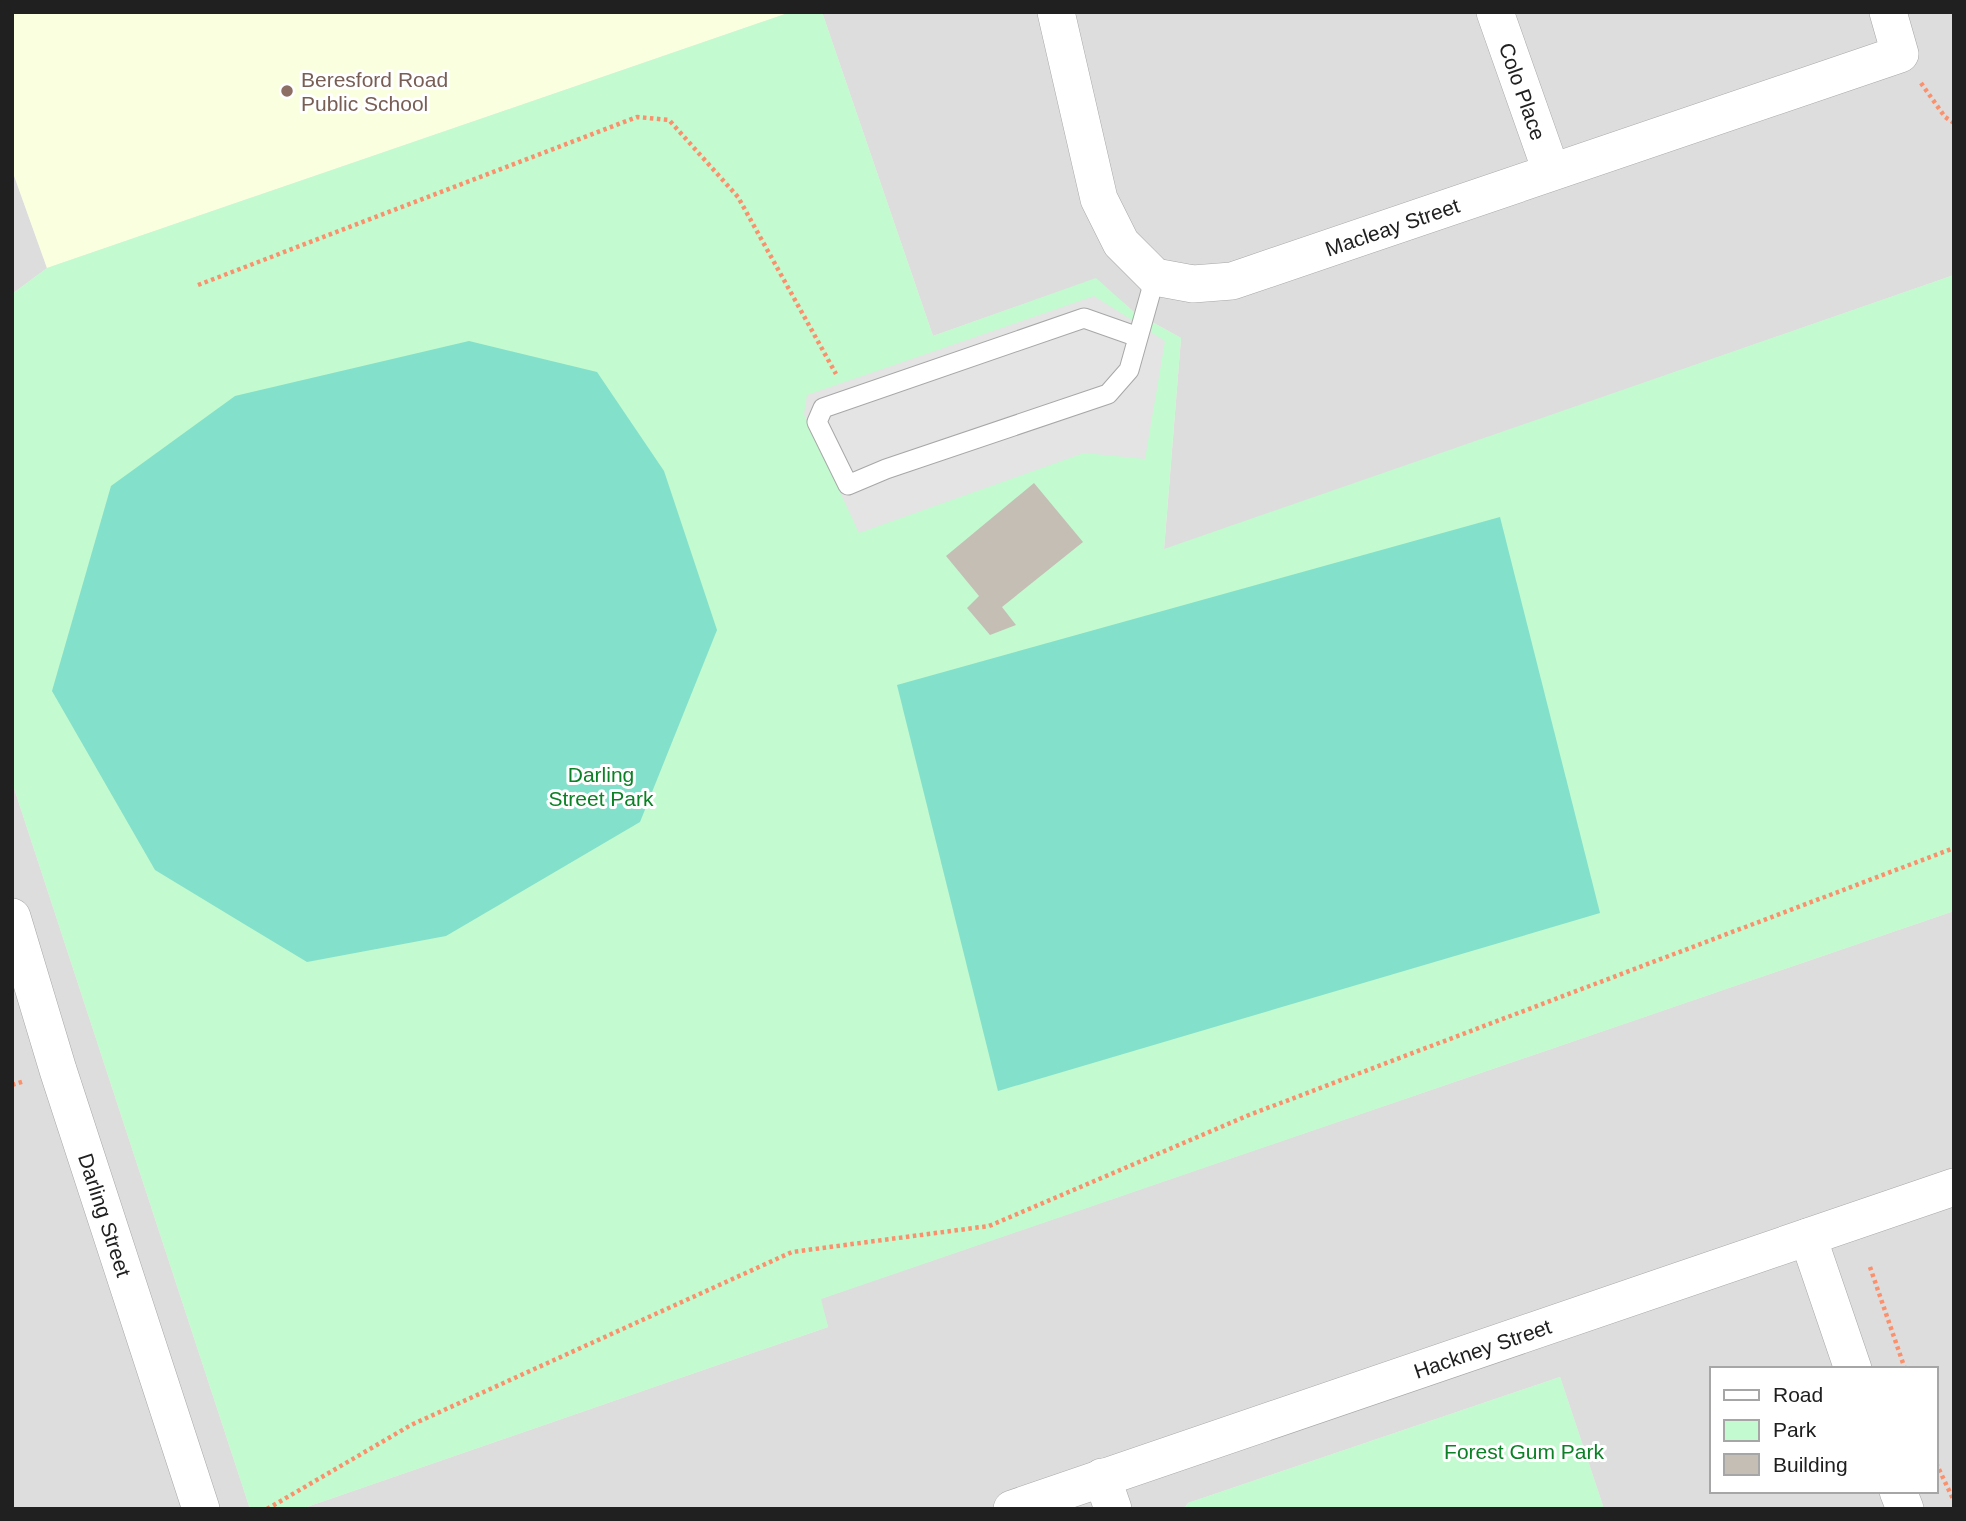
<svg xmlns="http://www.w3.org/2000/svg" width="1966" height="1521" font-family="Arial,sans-serif">
<style>
.residential{fill:#dedddd;fill-rule:evenodd}
.education{fill:#faffe0}
.park{fill:#c3fad0}
.pitch{fill:#83e0ca}
.parking{fill:#e4e4e4}
.building{fill:#c5beb5}
.lines{fill:none;stroke-linecap:round;stroke-linejoin:round}
.lane-casing{stroke:#a7a7a7;stroke-width:21}
.street-casing{stroke:#a7a7a7;stroke-width:38}
.path{stroke:#fb906c;stroke-width:4.5;stroke-dasharray:3.5 3.5;stroke-linecap:butt}
.lane{stroke:#fff;stroke-width:19}
.street{stroke:#fff;stroke-width:37}
.education-dot{fill:#8d6e63;stroke:#fff;stroke-width:2.5}
.labels{text-anchor:middle;dominant-baseline:central;stroke-width:6;stroke-linejoin:round;paint-order:stroke}
.education-label{font-size:21px;fill:#785e54;stroke:#fff;text-anchor:start}
.street-label{font-size:21px;fill:#202020;stroke:#fff}
.park-label{font-size:21px;fill:#0b8026;stroke:#fff}
</style>
<rect width="100%" height="100%" fill="#f0eee6"/>
<g class="residential">
<polygon points="822,12 1954,12 1954,275 1164,550 1181,338 1134,312 1095,279 933,336"/>
<polygon points="12,170 47,268 12,294"/>
<polygon points="12,782 250,1509 12,1509"/>
<path d="M1954 911V1509H1604L1560 1377 1188 1503 1184 1509H301L828 1327 820 1299ZM1712 1369H1936V1491H1712Z"/>
</g>
<polygon class="education" points="12,12 791,12 47,268 12,170"/>
<g class="park">
<polygon points="791,12 822,12 933,336 1096,278 1134,312 1181,338 1164,549 1954,275 1954,911 821,1299 828,1327 301,1509 250,1509 12,782 12,294 47,268"/>
<polygon points="1560,1377 1604,1509 1184,1509 1188,1503"/>
</g>
<g class="pitch">
<polygon points="469,341 597,372 664,471 717,630 640,822 446,936 307,962 155,870 52,691 111,486 235,396"/>
<polygon points="1500,517 1600,913 998,1091 897,685"/>
</g>
<polygon class="parking" points="1094,296 1165,341 1145,459 1084,453 859,533 804,414 807,395"/>
<polygon class="building" points="1034,483 1083,542 1002,607 1016,625 990,635 967,608 979,596 946,556"/>
<g class="lines">
<g class="lane-casing">
<polyline id="lane" points="1138,337 1084,318 823,408 817,422 848,485 886,469 1108,394 1129,370 1155,277"/>
</g>
<g class="street-casing">
<g id="street">
<path id="s1" d="M1056 12 1099 199 1121 243 1155 277 1193 284 1232 281 1900 54 1888 12"/>
<path id="s2" d="M1495 12 1551 171"/>
<path id="s3" d="M12 917 58 1070 201 1509"/>
<polyline points="1808,1237 1853,1369"/>
<polyline points="1102,1477 1113,1509"/>
<polyline points="1898,1491 1905,1509"/>
<path id="s4" d="M1012 1509 1954 1187"/>
</g>
</g>
<g class="path">
<polyline points="1921,83 1945,117 1954,123"/>
<polyline points="198,285 637,117 669,120 738,197 836,374"/>
<polyline points="12,1085 25,1081"/>
<polyline points="1870,1267 1905,1369"/>
<polyline points="1936,1463 1954,1501"/>
<polyline points="267,1509 411,1425 792,1252 989,1226 1249,1115 1954,848"/>
</g>
<use href="#lane" class="lane"/>
<use href="#street" class="street"/>
</g>
<circle class="education-dot" cx="287" cy="91" r="7"/>
<g class="labels">
<g class="education-label">
<text x="301" y="79">Beresford Road<tspan x="301" dy="24">Public School</tspan></text>
</g>
<g class="street-label">
<text stroke="none"><textPath href="#s2" startOffset="84">Colo Place</textPath></text>
<text stroke="none"><textPath href="#s1" startOffset="536">Macleay Street</textPath></text>
<text stroke="none"><textPath href="#s3" startOffset="312">Darling Street</textPath></text>
<text stroke="none"><textPath href="#s4" startOffset="497">Hackney Street</textPath></text>
</g>
<g class="park-label">
<text x="601" y="774">Darling<tspan x="601" dy="24">Street Park</tspan></text>
<text x="1524" y="1451">Forest Gum Park</text>
</g>
</g>
<rect width="1966" height="1521" fill="none" stroke="#202020" stroke-width="28"/>
<rect x="1710" y="1367" width="228" height="126" fill="#ffffff" stroke="#a6a6a6" stroke-width="2"/>
<rect x="1724" y="1390" width="35" height="10" fill="#ffffff" stroke="#a6a6a6" stroke-width="2"/>
<text x="1773" y="1402" font-size="21" fill="#202020">Road</text>
<rect x="1724" y="1420" width="35" height="21" fill="#c3fad0" stroke="#a6a6a6" stroke-width="2"/>
<text x="1773" y="1437" font-size="21" fill="#202020">Park</text>
<rect x="1724" y="1454" width="35" height="21" fill="#c5beb5" stroke="#a6a6a6" stroke-width="2"/>
<text x="1773" y="1472" font-size="21" fill="#202020">Building</text>
</svg>
